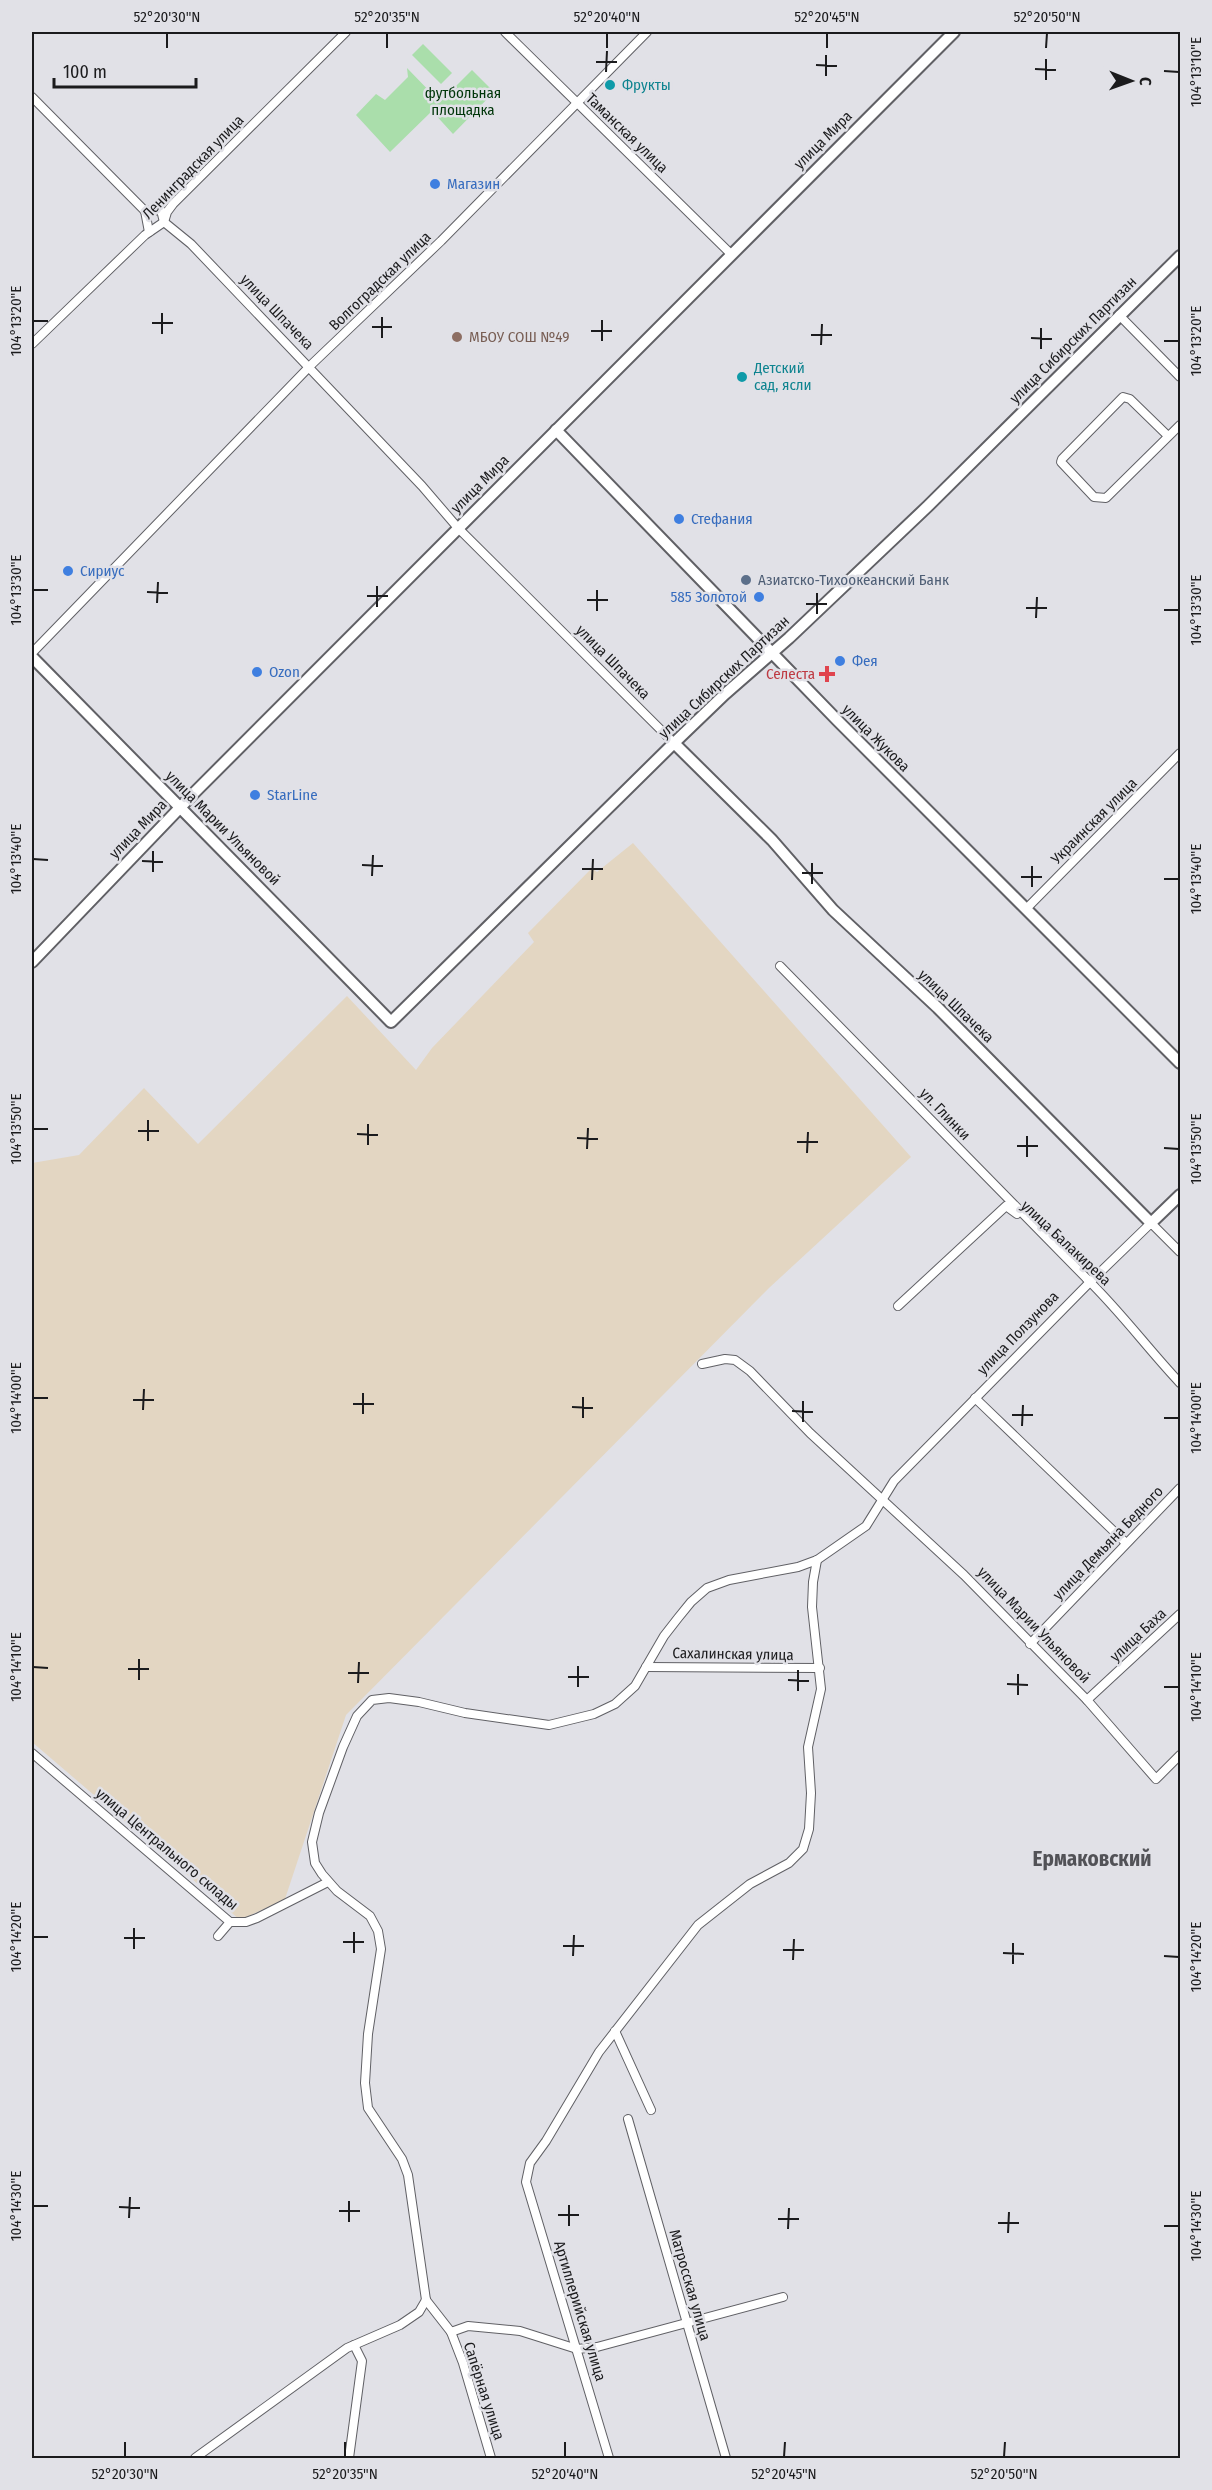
<svg xmlns="http://www.w3.org/2000/svg" width="1212" height="2490" font-family="'Fira Sans Condensed',sans-serif">
<style>
.industrial{fill:#e3d6c2}
.green{fill:#aadeab}
.lines{fill:none;stroke-linecap:round;stroke-linejoin:round}
.street-casing{stroke:#606065;stroke-width:10}
.secondary-casing{stroke:#606065;stroke-width:14}
.street{stroke:#fff;stroke-width:8}
.secondary{stroke:#fff;stroke-width:10}
.ticks{fill:none;stroke:#1b1b1d;stroke-width:2}
.culture-dot{fill:#0f9aa8;stroke:#e1e1e7;stroke-width:2}
.shop-dot{fill:#3f7fe0;stroke:#e1e1e7;stroke-width:2}
.education-dot{fill:#8d6e63;stroke:#e1e1e7;stroke-width:2}
.service-dot{fill:#5c6f8a;stroke:#e1e1e7;stroke-width:2}
.health-dot{fill:#e0444e;stroke:#e1e1e7;stroke-width:2}
.labels{text-anchor:middle;dominant-baseline:central;stroke-width:5;stroke-linejoin:round;paint-order:stroke}
.culture-label{font-size:15px;fill:#0d838f;stroke:#e1e1e7;text-anchor:start}
.park-label{font-size:15px;fill:#00360a;stroke:#e1e1e7}
.street-label{font-size:15px;fill:#1b1b1d;stroke:#e1e1e7}
.shop-label{font-size:15px;fill:#366cbe;stroke:#e1e1e7;text-anchor:start}
.education-label{font-size:15px;fill:#785e54;stroke:#e1e1e7;text-anchor:start}
.service-label{font-size:15px;fill:#4e5e75;stroke:#e1e1e7;text-anchor:start}
.health-label{font-size:15px;fill:#be3a42;stroke:#e1e1e7;text-anchor:end}
.district-label{font-size:21px;font-weight:bold;fill:#525257;stroke:#e1e1e7}
.neatline{fill:none;stroke:#1b1b1d;stroke-width:2}
.ticks-label{font-size:15px;text-anchor:middle;fill:#1b1b1d}
</style>
<rect width="100%" height="100%" fill="#e1e1e7"/>
<polygon class="industrial" points="633,843 911,1157 769,1288 346,1715 285,1899 240,1920 32,1742 32,1163 79,1155 144,1088 198,1144 347,996 416,1070 432,1048 534,942 528,933 592,868 597,872"/>
<g class="green">
<polygon points="423,44 452,73 441,84 412,55"/>
<polygon points="407,68 440,102 472,70 494,92 453,134 432,111 390,152 356,115 376,94 385,100 408,77"/>
</g>
<g class="lines">
<g class="street-casing">
<g id="street">
<polyline points="505,32 731,254"/>
<polyline points="32,97 145,211 161,210 164,222 191,244 422,486 458,528 674,743"/>
<polyline points="145,211 149,232"/>
<polyline points="1119,315 1180,377"/>
<polyline points="32,344 145,235 164,222 167,212 173,204 346,32"/>
<polyline points="1168,436 1130,399 1123,397 1062,459 1061,462 1094,497 1106,498 1180,425"/>
<polyline points="32,653 312,364 441,241 647,32"/>
<polyline points="1027,908 1180,753"/>
<polyline points="780,966 1090,1282"/>
<path d="M1087 1279C1121 1312 1148 1349 1180 1383"/>
<polyline points="898,1306 1006,1206 1017,1214"/>
<polyline points="702,1364 725,1359 735,1360 750,1371 810,1433 964,1575 1087,1700 1156,1779 1180,1755"/>
<polyline points="975,1398 1126,1543"/>
<polyline points="1030,1644 1180,1488"/>
<polyline points="646,1667 820,1668"/>
<polyline points="1087,1700 1180,1614"/>
<polyline points="32,1753 230,1922 246,1922 257,1918 328,1882"/>
<polyline points="218,1936 230,1922"/>
<polyline points="615,2031 651,2110"/>
<polyline points="628,2119 726,2458"/>
<polyline points="426,2300 408,2175 402,2159 368,2108 365,2083 368,2034 381,1949 378,1931 370,1916 337,1891 322,1874 315,1863 312,1842 319,1813 343,1747 357,1716 372,1700 389,1698 419,1702 465,1713 549,1725 594,1714 615,1704 635,1686 664,1636 678,1618 691,1602 707,1588 729,1580 798,1567 817,1560 866,1526 894,1481 1090,1282 1151,1223 1180,1252"/>
<polyline points="426,2300 451,2332 468,2326 520,2331 577,2349 597,2347 783,2297"/>
<polyline points="451,2332 463,2363 491,2458"/>
<polyline points="195,2458 347,2348 400,2325 419,2312 426,2300"/>
<polyline points="349,2458 362,2361 354,2345"/>
<polyline points="609,2458 526,2182 530,2163 546,2141 599,2052 698,1925 750,1884 789,1863 803,1849 809,1829 811,1793 808,1747 821,1689 812,1607 813,1582 817,1560"/>
</g>
</g>
<g class="secondary-casing">
<g id="secondary">
<polyline points="556,430 837,720 1180,1063"/>
<polyline points="32,657 391,1022 674,743 725,694 789,638 928,506 1180,256"/>
<polyline points="674,743 772,840 833,910 938,1008 1151,1223 1180,1195"/>
<polyline points="32,962 195,792 954,32"/>
</g>
</g>
<use href="#street" class="street"/>
<use href="#secondary" class="secondary"/>
</g>
<path class="ticks" d="M167 48V33M387 48V33M607 48V33M827 48V33M1046 48 1047 33M596 62H617M816 65 837 66M1035 69 1056 70M1164 71 1179 72M606 72 607 51M826 76V55M1046 80V59M33 321H48M152 323H173M372 327H392M591 331H612M162 334V313M811 335H832M382 338V317M1031 338 1052 339M602 341V320M1164 341H1179M821 345 822 324M1041 349V328M33 590H48M147 592 168 593M367 596H388M587 600H608M157 603 158 582M806 604H827M377 607V586M1026 608H1047M1164 610H1179M597 611V590M817 614V593M1036 618 1037 597M33 859 48 860M142 861 163 862M362 865 383 866M582 869H603M153 872V851M802 873H823M372 876 373 855M1021 877H1042M1164 879H1179M592 880 593 859M812 884V863M1032 887V866M33 1129H48M138 1131H159M357 1134 378 1135M577 1138 598 1139M148 1141V1120M797 1142H818M368 1145V1124M1017 1146H1038M1164 1148 1179 1149M587 1149 588 1128M807 1153 808 1132M1027 1157V1136M33 1398H48M133 1400H154M353 1404H374M572 1407 593 1408M143 1410 144 1389M792 1411 813 1412M363 1414V1393M1012 1415H1033M583 1418V1397M1164 1418H1179M803 1422V1401M1022 1426 1023 1405M33 1667 48 1668M128 1669H149M348 1673H369M568 1677H589M139 1680V1659M788 1680 809 1681M358 1683 359 1662M1007 1684 1028 1685M578 1687V1666M1164 1687H1179M798 1691V1670M1018 1695V1674M33 1937H48M124 1938H145M343 1942H364M563 1946H584M134 1949V1928M783 1950H804M354 1953V1932M1003 1953 1024 1954M573 1956 574 1935M1164 1956 1179 1957M793 1960 794 1939M1013 1964V1943M33 2206H48M119 2207 140 2208M339 2211H360M558 2215H579M129 2218 130 2197M778 2219H799M349 2222V2201M998 2223H1019M569 2226V2205M1164 2226H1179M788 2229 789 2208M1008 2233 1009 2212M125 2457V2442M345 2457V2442M565 2457V2442M784 2457 785 2442M1004 2457 1005 2442"/>
<g class="culture-dot">
<circle cx="610" cy="85" r="6"/>
<circle cx="742" cy="377" r="6"/>
</g>
<g class="shop-dot">
<circle cx="435" cy="184" r="6"/>
<circle cx="679" cy="519" r="6"/>
<circle cx="68" cy="571" r="6"/>
<circle cx="759" cy="597" r="6"/>
<circle cx="840" cy="661" r="6"/>
<circle cx="257" cy="672" r="6"/>
<circle cx="255" cy="795" r="6"/>
</g>
<circle class="education-dot" cx="457" cy="337" r="6"/>
<circle class="service-dot" cx="746" cy="580" r="6"/>
<path class="health-dot" d="M824 665h6v6h6v6h-6v6h-6v-6h-6v-6h6z"/>
<g class="labels">
<g class="culture-label">
<text x="622" y="85">Фрукты</text>
<text x="754" y="368">Детский<tspan x="754" dy="17">сад, ясли</tspan></text>
</g>
<g class="park-label">
<text x="463" y="93">футбольная<tspan x="463" dy="17">площадка</tspan></text>
</g>
<g class="street-label">
<text transform="translate(627 133) rotate(44)">Таманская улица</text>
<text transform="translate(823 140) rotate(-45)">улица Мира</text>
<text transform="translate(193 167) rotate(-46)">Ленинградская улица</text>
<text transform="translate(380 281) rotate(-44)">Волгоградская улица</text>
<text transform="translate(277 312) rotate(46)">улица Шпачека</text>
<text transform="translate(1073 340) rotate(-45)">улица Сибирских Партизан</text>
<text transform="translate(480 484) rotate(-45)">улица Мира</text>
<text transform="translate(613 662) rotate(45)">улица Шпачека</text>
<text transform="translate(724 677) rotate(-43)">улица Сибирских Партизан</text>
<text transform="translate(876 738) rotate(45)">улица Жукова</text>
<text transform="translate(1094 821) rotate(-45)">Украинская улица</text>
<text transform="translate(223 828) rotate(45)">улица Марии Ульяновой</text>
<text transform="translate(138 829) rotate(-46)">улица Мира</text>
<text transform="translate(956 1006) rotate(44)">улица Шпачека</text>
<text transform="translate(945 1114) rotate(46)">ул. Глинки</text>
<text transform="translate(1066 1243) rotate(43)">улица Балакирева</text>
<text transform="translate(1018 1333) rotate(-46)">улица Ползунова</text>
<text transform="translate(1108 1543) rotate(-46)">улица Демьяна Бедного</text>
<text transform="translate(1034 1625) rotate(46)">улица Марии Ульяновой</text>
<text transform="translate(1138 1635) rotate(-43)">улица Баха</text>
<text transform="translate(733 1654) rotate(1)">Сахалинская улица</text>
<text transform="translate(167 1849) rotate(40)">улица Центрального склады</text>
<text transform="translate(690 2285) rotate(74)">Матросская улица</text>
<text transform="translate(580 2311) rotate(73)">Артиллерийская улица</text>
<text transform="translate(484 2391) rotate(72)">Сапёрная улица</text>
</g>
<g class="shop-label">
<text x="447" y="184">Магазин</text>
<text x="691" y="519">Стефания</text>
<text x="80" y="571">Сириус</text>
<text x="747" y="597" text-anchor="end">585 Золотой</text>
<text x="852" y="661">Фея</text>
<text x="269" y="672">Ozon</text>
<text x="267" y="795">StarLine</text>
</g>
<g class="education-label">
<text x="469" y="337">МБОУ СОШ №49</text>
</g>
<g class="service-label">
<text x="758" y="580">Азиатско-Тихоокеанский Банк</text>
</g>
<g class="health-label">
<text x="815" y="674">Селеста</text>
</g>
<g class="district-label">
<text x="1092" y="1859">Ермаковский</text>
</g>
</g>
<rect width="1212" height="2490" fill="none" stroke="#e1e1e7" stroke-width="66"/>
<g transform="translate(1131 81) rotate(91)" stroke="#e1e1e7" stroke-width="4.5" paint-order="stroke">
<path d="M0-4.5L10 22L0 15L-10 22Z" fill="#1b1b1d"/>
<text y="-9" font-size="16" font-weight="bold" text-anchor="middle" fill="#1b1b1d">С</text>
</g>
<path d="M54 78v9h142v-9" fill="none" stroke="#1b1b1d" stroke-width="3"/>
<text x="63" y="78" font-size="18" fill="#1b1b1d" stroke="#e1e1e7" stroke-width="4.5" paint-order="stroke">100 m</text>
<rect x="33" y="33" width="1146" height="2424" class="neatline"/>
<g class="ticks-label">
<text x="167" y="22">52°20'30"N</text>
<text x="387" y="22">52°20'35"N</text>
<text x="607" y="22">52°20'40"N</text>
<text x="827" y="22">52°20'45"N</text>
<text x="1047" y="22">52°20'50"N</text>
<text transform="translate(1196 72) rotate(-90)" y="5">104°13'10"E</text>
<text transform="translate(16 321) rotate(-90)" y="5">104°13'20"E</text>
<text transform="translate(1196 341) rotate(-90)" y="5">104°13'20"E</text>
<text transform="translate(16 590) rotate(-90)" y="5">104°13'30"E</text>
<text transform="translate(1196 610) rotate(-90)" y="5">104°13'30"E</text>
<text transform="translate(16 859) rotate(-90)" y="5">104°13'40"E</text>
<text transform="translate(1196 879) rotate(-90)" y="5">104°13'40"E</text>
<text transform="translate(16 1129) rotate(-90)" y="5">104°13'50"E</text>
<text transform="translate(1196 1149) rotate(-90)" y="5">104°13'50"E</text>
<text transform="translate(16 1398) rotate(-90)" y="5">104°14'00"E</text>
<text transform="translate(1196 1418) rotate(-90)" y="5">104°14'00"E</text>
<text transform="translate(16 1667) rotate(-90)" y="5">104°14'10"E</text>
<text transform="translate(1196 1687) rotate(-90)" y="5">104°14'10"E</text>
<text transform="translate(16 1937) rotate(-90)" y="5">104°14'20"E</text>
<text transform="translate(1196 1957) rotate(-90)" y="5">104°14'20"E</text>
<text transform="translate(16 2206) rotate(-90)" y="5">104°14'30"E</text>
<text transform="translate(1196 2226) rotate(-90)" y="5">104°14'30"E</text>
<text x="125" y="2479">52°20'30"N</text>
<text x="345" y="2479">52°20'35"N</text>
<text x="565" y="2479">52°20'40"N</text>
<text x="784" y="2479">52°20'45"N</text>
<text x="1004" y="2479">52°20'50"N</text>
</g>
</svg>
